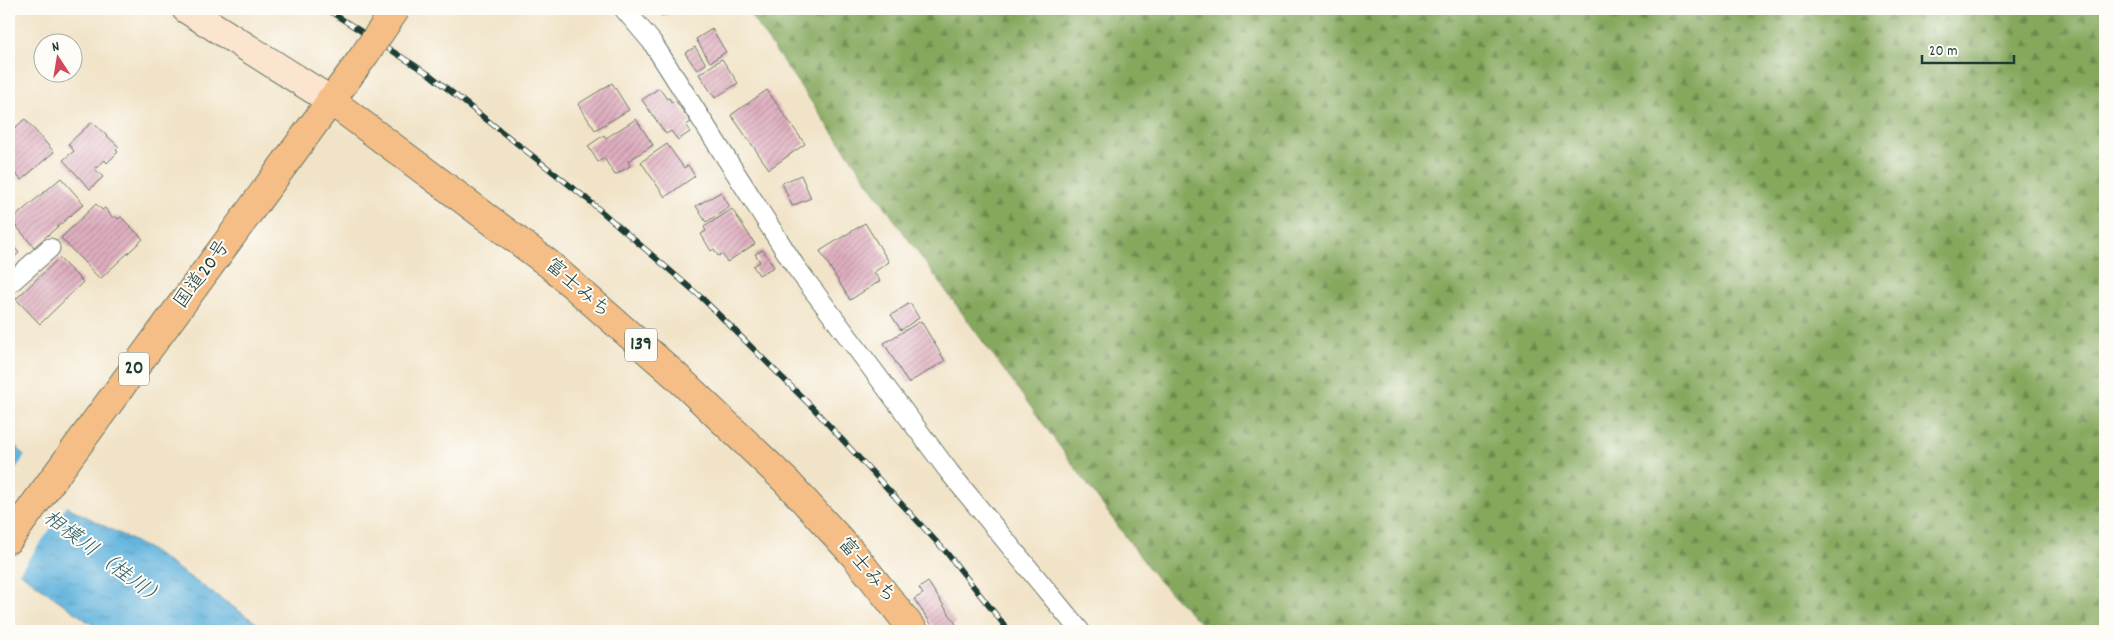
<svg xmlns="http://www.w3.org/2000/svg" width="2114" height="640" font-family="Dekko,'Klee One',sans-serif">
<style>
.forest{fill:url(#forest-firs);stroke:#527248}
.water{fill:url(#water-ripples);stroke:#407888}
.pier{fill:#f1e3c7}
.building{fill:url(#building-hatch)}
.lines{fill:none;stroke-linecap:round;stroke-linejoin:round}
.lane-casing{stroke:#687767;stroke-width:21}
.secondary-casing{stroke:#687767;stroke-width:30}
.highway-casing{stroke:#687767;stroke-width:30}
.lane{stroke:#fff;stroke-width:19}
.secondary{stroke:#fbe5cf;stroke-width:28}
.highway{stroke:#f5be86;stroke-width:28}
.rail-casing{stroke:#1f3d34;stroke-width:5.5}
.rail{stroke:#fdfcf7;stroke-width:4;stroke-dasharray:11;stroke-linecap:butt}
.highway-bridge-casing{stroke:#687767;stroke-width:30;stroke-linecap:butt}
.highway-bridge{stroke:#f5be86;stroke-width:28}
.labels{text-anchor:middle;dominant-baseline:central;stroke-width:4;stroke-linejoin:round;paint-order:stroke}
.shield{fill:#fdfcf7;stroke:#62766e;stroke-width:1}
.shield-label{font-size:19px;font-weight:bold;fill:#1f3d34}
.street-label{font-size:20px;fill:#1f3d34;stroke:#fdfcf7}
.water-label{font-size:21px;font-style:italic;fill:#336067;stroke:#fdfcf7}
</style>
<defs>
<pattern id="forest-firs" width="22" height="20" patternUnits="userSpaceOnUse" patternTransform="scale(1.25)"><rect width="22" height="20" fill="#85a85d"/><path d="M5 1l3.5 6h-7zM16 11l3.5 6h-7z" fill="#6c8a4e"/></pattern>
<pattern id="water-ripples" width="26" height="14" patternUnits="userSpaceOnUse" patternTransform="scale(1.25)"><rect width="26" height="14" fill="#62b3dd"/><path d="M2 4q2-2 4 0t4 0M15 11q2-2 4 0t4 0" fill="none" stroke="#5093b4"/></pattern>
<pattern id="building-hatch" width="6" height="6" patternUnits="userSpaceOnUse" patternTransform="scale(1.25)"><rect width="6" height="6" fill="#dfaebf"/><path d="M-1 1l2-2M0 6l6-6M5 7l2-2" fill="none" stroke="#b48f9c"/></pattern>
</defs>
<rect width="100%" height="100%" fill="#fdfcf7"/>
<filter id="ink" filterUnits="userSpaceOnUse"><feTurbulence type="fractalNoise" baseFrequency=".02" numOctaves="2"/><feDisplacementMap in="SourceGraphic" scale="10" xChannelSelector="R" yChannelSelector="G"/><feConvolveMatrix kernelMatrix="1 2 1 2 8 2 1 2 1" color-interpolation-filters="sRGB"/></filter>
<filter id="wash" filterUnits="userSpaceOnUse"><feTurbulence type="fractalNoise" baseFrequency=".0096" numOctaves="4" result="noise"/><feDisplacementMap in="SourceGraphic" scale="20" xChannelSelector="R" yChannelSelector="G"/><feGaussianBlur stdDeviation="1.12" result="paint"/><feColorMatrix in="noise" values="0 0 0 0 0 0 0 0 0 0 0 0 0 0 0 0 0 1.4 0 .05"/><feComposite in="paint" operator="in"/></filter>
<g filter="url(#wash)">
<rect width="100%" height="100%" fill="#f1e3c7"/>
<polygon class="forest" points="746,9 2105,9 2105,631 1208,631 1156,578 908,239"/>
<polygon class="water" points="9,438 66,506 149,549 268,631 101,631 9,565"/>
<polygon class="pier" points="26,454 68,504 18,574 9,568 9,479"/>
<g id="blocks">
<g class="building">
<polygon points="660,9 687,9 661,16"/>
<polygon points="712,29 726,52 710,62 696,39"/>
<polygon points="695,47 706,64 697,70 685,53"/>
<polygon points="722,59 738,83 715,98 699,74"/>
<polygon points="612,83 629,110 595,130 578,104"/>
<polygon points="659,88 667,99 669,98 672,103 675,100 691,122 686,125 690,132 678,140 671,131 666,134 642,100"/>
<polygon points="767,90 805,144 769,169 731,115"/>
<polygon points="9,111 16,118 9,125"/>
<polygon points="25,119 54,152 21,180 9,166 9,133"/>
<polygon points="636,119 653,145 628,161 630,166 615,175 604,158 598,162 588,146 604,135 606,138"/>
<polygon points="92,122 119,147 116,150 118,152 107,163 105,160 95,169 103,177 90,189 63,160 74,151 68,144"/>
<polygon points="667,144 684,168 688,165 695,176 665,197 641,162"/>
<polygon points="801,175 811,198 792,206 782,183"/>
<polygon points="61,178 84,204 34,247 11,220"/>
<polygon points="721,192 730,207 706,222 696,206"/>
<polygon points="96,204 102,210 105,208 113,218 115,216 118,219 121,217 143,239 100,279 61,238"/>
<polygon points="732,209 755,244 727,262 722,254 718,256 714,249 711,251 701,234 706,231 704,227"/>
<polygon points="865,223 889,262 874,272 880,281 850,300 820,251"/>
<polygon points="9,240 19,253 9,262"/>
<polygon points="763,250 774,267 759,275 753,266 760,262 755,254"/>
<polygon points="59,258 83,282 40,324 16,299"/>
<polygon points="910,303 919,318 901,330 891,315"/>
<polygon points="921,321 945,361 908,383 884,343"/>
<polygon points="928,582 956,624 944,631 936,631 914,599 923,594 919,588"/>
</g>
</g>
</g>
<g filter="url(#ink)">
<use href="#blocks" fill-opacity="0" stroke="#687767" stroke-width="1"/>
<g class="lines">
<g class="lane-casing">
<g id="lane">
<polyline points="624,9 652,42 795,266 950,473 1080,631"/>
<polyline points="9,284 50,248"/>
</g>
</g>
<g class="secondary-casing">
<polyline id="secondary" points="186,9 330,100"/>
</g>
<g class="highway-casing">
<g id="highway">
<polyline points="330,100 549,264 675,375 786,481 854,555 914,631"/>
<polyline points="9,539 363,57"/>
</g>
</g>
<use href="#lane" class="lane"/>
<use href="#secondary" class="secondary"/>
<use href="#highway" class="highway"/>
<g class="rail-casing">
<polyline id="rail" points="326,9 430,75 587,199 702,298 812,407 946,552 1009,631"/>
</g>
<use href="#rail" class="rail"/>
<g class="highway-bridge-casing">
<polyline id="highway-bridge" points="363,57 396,9"/>
</g>
<use href="#highway-bridge" class="highway-bridge"/>
</g>
</g>
<g class="labels">
<g class="shield">
<rect x="625" y="328.5" width="32" height="33" rx="4"/>
<rect x="119" y="352.5" width="30" height="33" rx="4"/>
</g>
<g class="shield-label">
<text x="641" y="345">139</text>
<text x="134" y="369">20</text>
</g>
<g class="street-label">
<text transform="translate(203 275) rotate(-54)">国道20号</text>
<text transform="translate(577 289) rotate(41)">富士みち</text>
<text transform="translate(866 571) rotate(50)">富士みち</text>
</g>
<g class="water-label">
<text transform="translate(103 560) rotate(37)">相模川（桂川）</text>
</g>
</g>
<rect width="2114" height="640" fill="none" stroke="#fdfcf7" stroke-width="30"/>
<g transform="translate(58 58) rotate(348)"><circle r="24" fill="#fdfcf7" stroke="#a4b0a9"/>
<path d="M0-4L9 19L0 12L-9 19Z" fill="#d1495b"/>
<text y="-8" font-size="14" font-weight="bold" text-anchor="middle" fill="#1f3d34">N</text>
</g>
<path d="M1922 55v8h92v-8" fill="none" stroke="#1f3d34" stroke-width="2.5"/>
<text x="1929" y="55" font-size="15" fill="#1f3d34" stroke="#fdfcf7" stroke-width="4" paint-order="stroke">20 m</text>
</svg>
